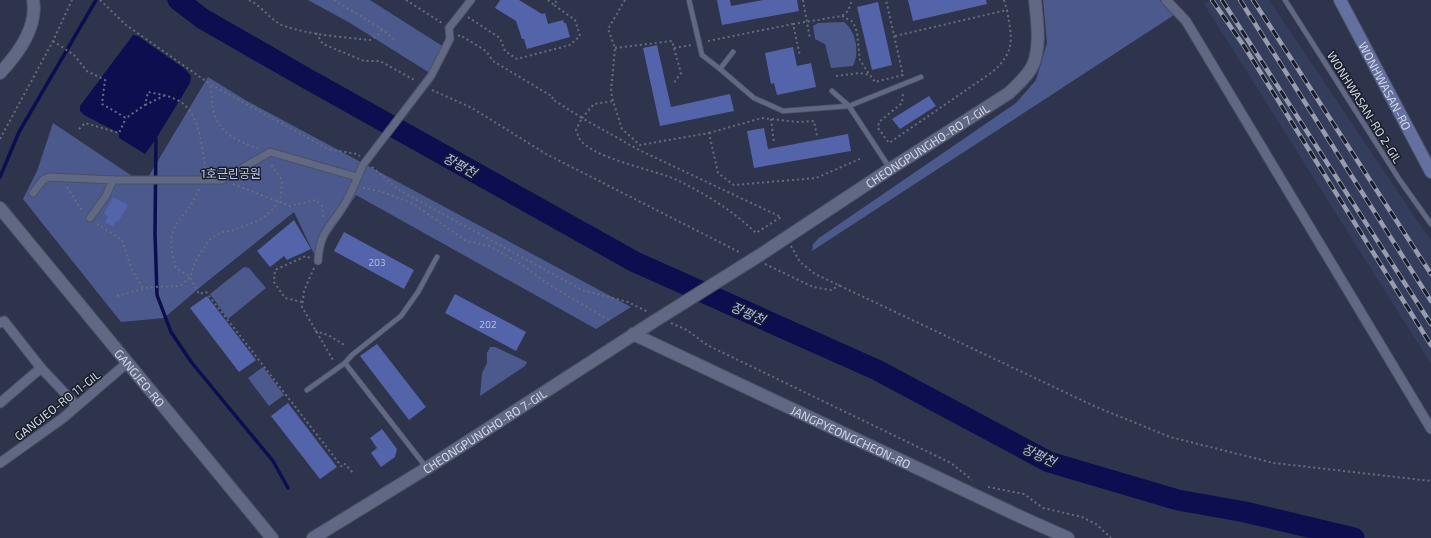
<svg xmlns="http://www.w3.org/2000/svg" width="1431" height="538" font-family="'Exo 2','Noto Sans KR',sans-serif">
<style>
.built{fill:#353d5c}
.green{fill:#4c598d}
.water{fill:#0d0e4f}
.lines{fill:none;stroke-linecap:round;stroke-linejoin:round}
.stream{stroke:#0d0e4f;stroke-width:3.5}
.river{stroke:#0d0e4f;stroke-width:21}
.building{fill:#5364aa}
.service-casing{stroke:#4b5064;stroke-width:6}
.pedestrian-casing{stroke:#4b5064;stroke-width:9}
.minor-casing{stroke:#4b5064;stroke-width:11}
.tertiary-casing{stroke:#4b5064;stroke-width:14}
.secondary-casing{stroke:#4b5064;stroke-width:14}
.path{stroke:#676c81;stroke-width:2;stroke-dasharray:2 3;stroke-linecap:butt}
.service{stroke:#616883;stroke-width:4.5}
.pedestrian{stroke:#616883;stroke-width:7}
.minor{stroke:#616883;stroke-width:9}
.tertiary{stroke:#616883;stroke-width:12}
.secondary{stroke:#6470a0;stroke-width:12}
.rail-casing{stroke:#979cae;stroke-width:4.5}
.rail{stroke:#191d28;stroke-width:3;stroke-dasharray:9;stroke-linecap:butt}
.pedestrian-bridge-casing{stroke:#4b5064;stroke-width:9;stroke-linecap:butt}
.tertiary-bridge-casing{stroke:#4b5064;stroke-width:14;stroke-linecap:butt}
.pedestrian-bridge{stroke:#616883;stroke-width:7}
.tertiary-bridge{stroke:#616883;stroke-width:12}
.labels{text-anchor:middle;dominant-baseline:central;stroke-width:3;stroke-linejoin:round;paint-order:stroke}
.number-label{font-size:10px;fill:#b2bad7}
.street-label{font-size:12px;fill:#d2d7e6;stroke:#191d28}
.park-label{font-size:12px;fill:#bfcbf3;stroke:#191d28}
.water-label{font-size:13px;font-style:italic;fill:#adbef9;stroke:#191d28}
</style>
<rect width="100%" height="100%" fill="#2e344c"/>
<polygon class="built" points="1213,0 1269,0 1431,241 1431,364 1204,4"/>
<g class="green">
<polygon points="308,0 370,0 447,49 433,75 350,23"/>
<polygon points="1043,0 1160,0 1174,15 812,251 813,244 819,238 1016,103 1036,80 1047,43"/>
<path d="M844 22C856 31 860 53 853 66L831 68 825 44 815 39 813 26 818 23Z"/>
<polygon points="208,77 247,101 631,307 596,329 356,195 315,256 294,212 204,284 164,318 121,322 23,199 37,171 53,123 144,184"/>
<polygon points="244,267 249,268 266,288 228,319 210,294"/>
<polygon points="490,347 495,347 527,362 525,366 480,396 482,373 487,363 487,353"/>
<polygon points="263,367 284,395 269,406 248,378"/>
</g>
<polygon class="water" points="133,35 138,36 185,69 191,76 190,83 156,139 145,154 119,138 119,133 84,115 80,111 80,106"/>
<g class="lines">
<g class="stream">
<polyline points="156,139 155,233 157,295 171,332 192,363 273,461 288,488"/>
<polyline points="0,177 19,132 96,0"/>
</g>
<polyline class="river" points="178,0 203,19 306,78 635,262 877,370 1049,462 1178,500 1245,512 1354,538"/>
</g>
<g class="building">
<polygon points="500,0 519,0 542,14 545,13 548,24 563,20 564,23 566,23 570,37 527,49 524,39 522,39 516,21 495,8"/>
<polygon points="717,0 730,0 731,6 763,0 797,0 799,11 722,25"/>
<polygon points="908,0 986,0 987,4 913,21"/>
<polygon points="878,2 892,65 872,70 857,7"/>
<polygon points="657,45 671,107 730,94 734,111 660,126 643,48"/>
<polygon points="793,47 797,66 811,63 816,87 777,95 774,83 771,84 765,53"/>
<polygon points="929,96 936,106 900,129 892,119"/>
<polygon points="764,128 768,149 848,134 851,151 754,168 747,131"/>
<polygon points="113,197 128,205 118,222 116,221 113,227 105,222 108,217 104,214"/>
<polygon points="294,220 311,249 287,260 284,256 270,267 257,251"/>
<polygon points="344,232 414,270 404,289 334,251"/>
<polygon points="455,294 526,332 516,351 445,313"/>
<polygon points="207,296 256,360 239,372 190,308"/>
<polygon points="377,344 426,407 409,420 360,356"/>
<polygon points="288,403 337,467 320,479 271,416"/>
<polygon points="382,429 397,449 395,457 381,467 371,453 377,448 370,438"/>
</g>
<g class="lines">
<g class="service-casing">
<g id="service">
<polyline points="689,0 702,55 720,69"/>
<polyline points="1285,0 1399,179 1431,224"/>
<polyline points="733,52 720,69 754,98 783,111 849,106"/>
<polyline points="832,91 849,106"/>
<polyline points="889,167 849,106 921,77"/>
<polyline points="345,363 426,467"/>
<polyline points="307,390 345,363 352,355 401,316 418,292 437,257"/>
</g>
</g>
<g class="pedestrian-casing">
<g id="pedestrian">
<polyline points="431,76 450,39 449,28 471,0"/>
<polyline points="33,193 43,180 49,177 113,180 222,180 270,152 357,177"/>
<polyline points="90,218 106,196 113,180"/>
<path d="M318 261C320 228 333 226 347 200 353 189 358 176 363 165"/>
</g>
</g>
<g class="minor-casing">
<g id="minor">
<polyline points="1166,0 1186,21 1431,429"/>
<polyline points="0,323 4,321 41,368 77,406"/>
<polyline points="0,403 41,368"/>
<polyline points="0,463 63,418 127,363"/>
</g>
</g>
<g class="tertiary-casing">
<g id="tertiary">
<path d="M0 73C18 54 38 27 33 0"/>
<path id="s1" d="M0 208 272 538"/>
<path id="s2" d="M760 255 890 169 1009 93C1017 85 1028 76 1033 65 1041 46 1037 20 1035 0"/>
<path id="s3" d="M633 334 1021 517 1068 538"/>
<path id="s4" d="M313 538 427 468 653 322"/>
</g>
</g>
<g class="secondary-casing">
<g id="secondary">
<path id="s5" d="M1340 0 1431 172"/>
</g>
</g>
<g class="path">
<polyline points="100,0 126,25 210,84 328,149 357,154 360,156"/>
<path d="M249 0C262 6 271 21 284 26 311 35 342 37 370 40L378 35 382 29"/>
<polyline points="334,0 382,29 396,41"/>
<polyline points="406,0 442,23"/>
<polyline points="548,0 554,5"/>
<polyline points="625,0 608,29 615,48 611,91 613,101 622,129 640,145 709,133 718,173 734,185 816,178 862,158"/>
<polyline points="803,0 810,39"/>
<polyline points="1004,0 1007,10"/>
<polyline points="842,16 853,22 857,32 860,60 869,74"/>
<polyline points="468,17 500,38 505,51 517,59 570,45 580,36 575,20 554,5 557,0"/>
<polyline points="793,24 842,16 848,11 852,0"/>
<polyline points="316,33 323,44 364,61 380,61 416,81"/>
<path d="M458 36 460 35 486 51 493 61 553 97 552 99 582 118 576 130C577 132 578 136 579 138 590 158 656 170 677 180 706 194 733 211 756 233L781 217 639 150 582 118 594 104 613 101"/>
<path d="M895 36 1007 10C1012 39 1016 52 991 73L889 143 878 128 879 122 902 103 903 93"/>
<path d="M53 41 74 55 87 71 105 80 102 104 126 118 145 105 148 92C157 94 167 95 175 99 200 109 201 144 205 166L204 171"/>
<polyline points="708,41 793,24 800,56"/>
<polyline points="615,48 672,41 681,73 673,84"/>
<polyline points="674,48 691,45"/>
<polyline points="836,76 860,73 870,75 875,82 903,75 886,0"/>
<path d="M210 86C213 94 211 102 213 110 219 134 237 141 258 148"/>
<polyline points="432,90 472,108 546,154 741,253"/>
<polyline points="145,105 164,96"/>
<polyline points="771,119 774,143"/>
<polyline points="79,129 85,123 119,133 126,118"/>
<polyline points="709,133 762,118 798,122 814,121 817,136"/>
<polyline points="0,139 53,41 72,0"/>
<polyline points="372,167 399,190 582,290 628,302 648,312"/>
<polyline points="233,184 290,206 316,200 322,206 324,219"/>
<polyline points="67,187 83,212"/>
<polyline points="363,188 380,191 414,204 466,241 490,246 521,264 551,286 609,320"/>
<path d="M199 189C185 225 161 220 176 268L190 277 199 294 206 292 342 467 345 464 354 474"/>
<polyline points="97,224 122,240 132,270 143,288"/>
<polyline points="791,246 800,262 815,274 1094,406 1170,437 1274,463 1431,481"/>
<polyline points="765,264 813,287 831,290 840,285"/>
<polyline points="314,268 304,291 302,307 333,360"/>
<polyline points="117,296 150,287 180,286 190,277 195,262 209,240 221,232 231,231 262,219 273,209 281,197 282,180 270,163"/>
<polyline points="302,302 285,298 274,282 275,270 306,256 310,258"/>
<polyline points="671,323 687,330 707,345 951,463 972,480"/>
<polyline points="315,331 328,335 346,346"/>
<polyline points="988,487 1024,494 1043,508 1082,517 1096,524 1111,538"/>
</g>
<use href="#service" class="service"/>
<use href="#pedestrian" class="pedestrian"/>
<use href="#minor" class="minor"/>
<use href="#tertiary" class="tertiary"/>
<use href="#secondary" class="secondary"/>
<g class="rail-casing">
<g id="rail">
<polyline points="1212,0 1244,46 1431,345"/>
<polyline points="1222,0 1431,324"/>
<polyline points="1240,0 1431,301"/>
<polyline points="1253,0 1431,274"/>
</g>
</g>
<use href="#rail" class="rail"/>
<g class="pedestrian-bridge-casing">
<polyline id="pedestrian-bridge" points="363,165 431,76"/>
</g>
<g class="tertiary-bridge-casing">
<polyline id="tertiary-bridge" points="653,322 760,255"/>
</g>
<use href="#pedestrian-bridge" class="pedestrian-bridge"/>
<use href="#tertiary-bridge" class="tertiary-bridge"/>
</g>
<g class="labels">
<g class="number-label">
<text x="377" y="262">203</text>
<text x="488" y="324">202</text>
</g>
<g class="street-label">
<text stroke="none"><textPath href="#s5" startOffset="97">WONHWASAN-RO</textPath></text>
<text transform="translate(1365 107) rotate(58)">WONHWASAN-RO 2-GIL</text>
<text stroke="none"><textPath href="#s2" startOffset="200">CHEONGPUNGHO-RO 7-GIL</textPath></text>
<text stroke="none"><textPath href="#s1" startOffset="220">GANGJEO-RO</textPath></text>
<text transform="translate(57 405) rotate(-38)">GANGJEO-RO 11-GIL</text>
<text stroke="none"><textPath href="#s4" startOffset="202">CHEONGPUNGHO-RO 7-GIL</textPath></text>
<text stroke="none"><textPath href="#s3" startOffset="241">JANGPYEONGCHEON-RO</textPath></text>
</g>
<g class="park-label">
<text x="231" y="173">1호근린공원</text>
</g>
<g class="water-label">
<text transform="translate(460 165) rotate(29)">장평천</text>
<text transform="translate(748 313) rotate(24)">장평천</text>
<text transform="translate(1039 455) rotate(25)">장평천</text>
</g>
</g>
</svg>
